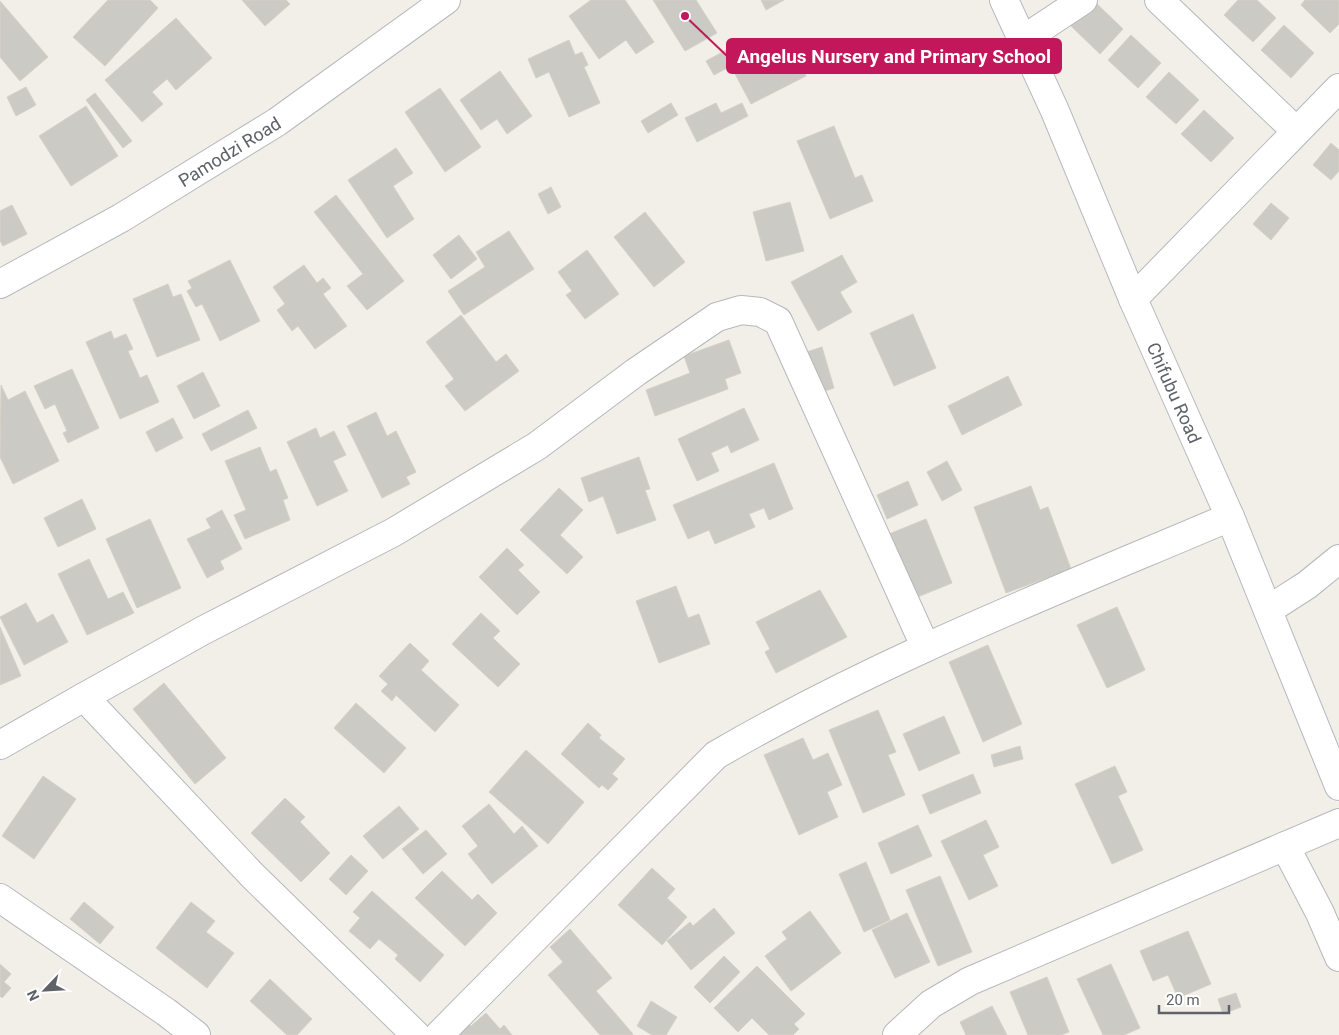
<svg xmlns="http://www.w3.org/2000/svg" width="1339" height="1035" font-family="Roboto,sans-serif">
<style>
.building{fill:#cccac5;stroke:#d6d1c6}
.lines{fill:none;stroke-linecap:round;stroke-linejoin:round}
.street-casing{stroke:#b5b8bc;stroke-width:30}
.secondary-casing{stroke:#b6babf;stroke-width:30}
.street{stroke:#fff;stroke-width:28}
.secondary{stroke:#fff;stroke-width:28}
.labels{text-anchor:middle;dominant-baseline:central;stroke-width:4.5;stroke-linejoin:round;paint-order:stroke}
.street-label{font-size:18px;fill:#5f6368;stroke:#fff}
.leader{fill:none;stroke:#c2185b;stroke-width:2}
.callout-dot{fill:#c2185b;stroke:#fff;stroke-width:2}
.callout{fill:#c2185b;stroke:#c2185b;stroke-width:2}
.callout-label{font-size:19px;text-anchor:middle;font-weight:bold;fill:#fff}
</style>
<rect width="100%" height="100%" fill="#f1efe8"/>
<g class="building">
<polygon points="108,0 150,0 158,8 105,66 73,37"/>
<polygon points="242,0 286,0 290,4 265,26"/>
<polygon points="591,0 625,0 654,42 636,54 626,40 599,59 569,16"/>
<polygon points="653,0 696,0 717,33 685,51"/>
<polygon points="761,0 784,0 766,10"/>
<polygon points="1238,0 1257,0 1276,18 1253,42 1224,15"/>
<polygon points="1305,0 1339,0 1339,24 1330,33 1301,5"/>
<polygon points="0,1 48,57 20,81 0,57"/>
<polygon points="1094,1 1123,29 1100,54 1071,26"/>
<polygon points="176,18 212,58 176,90 167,79 152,92 163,104 142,122 105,80"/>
<polygon points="1284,25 1314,53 1291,78 1261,50"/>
<polygon points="1131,35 1161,63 1138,88 1108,60"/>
<polygon points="569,40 575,55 582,52 588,65 584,67 600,103 569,117 549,72 536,78 528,59"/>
<polygon points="743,41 751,55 714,75 706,61"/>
<polygon points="789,43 806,76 751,104 734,72"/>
<polygon points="500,71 532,116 507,134 497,119 481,130 460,100"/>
<polygon points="1169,72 1199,100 1176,124 1146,97"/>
<polygon points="26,87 36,105 16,116 7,97"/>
<polygon points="440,88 481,147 445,172 405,112"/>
<polygon points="95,93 132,141 123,148 86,100"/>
<polygon points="671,103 678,115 648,133 641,121"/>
<polygon points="716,103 721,113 742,103 748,116 697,142 685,118"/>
<polygon points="86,106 118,156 71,186 39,136"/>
<polygon points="1204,110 1234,138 1211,162 1181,134"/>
<polygon points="834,126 855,178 862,175 873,201 830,219 797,141"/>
<polygon points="1331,143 1339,150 1339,171 1331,180 1313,165"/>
<polygon points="396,148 413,173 393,186 414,219 387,238 348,180"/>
<polygon points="551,187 561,207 548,214 538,194"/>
<polygon points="336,195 404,281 367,310 347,286 363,274 314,212"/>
<polygon points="790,202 804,251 766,261 753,212"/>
<polygon points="1271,203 1289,218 1271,240 1253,224"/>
<polygon points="12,205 27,234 3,246 0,241 0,211"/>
<polygon points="645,212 685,262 654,287 614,237"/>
<polygon points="509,231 534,269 464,315 448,291 485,267 476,252"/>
<polygon points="459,235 477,259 451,279 433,255"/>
<polygon points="587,250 619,294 585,319 566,295 572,291 558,272"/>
<polygon points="842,255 857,282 840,292 852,312 818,331 791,282"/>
<polygon points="230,260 260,321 220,341 202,304 196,307 187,291 192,288 188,281"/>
<polygon points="304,265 317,283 323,278 331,288 323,294 347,326 315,349 298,326 292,331 277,310 285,304 273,287"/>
<polygon points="168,284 173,297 181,294 200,340 157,357 133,299"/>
<polygon points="913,314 936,368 894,386 870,333"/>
<polygon points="461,315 496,362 506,354 519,371 465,411 445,386 454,379 426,342"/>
<polygon points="111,331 114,339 126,334 133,349 128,351 140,378 147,375 159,402 120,419 86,342"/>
<polygon points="729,340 741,373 725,379 728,389 655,416 646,390 690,373 684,356"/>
<polygon points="822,347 834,388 810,396 797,355"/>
<polygon points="72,369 99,428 68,443 63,433 67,431 55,404 45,409 34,386"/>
<polygon points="203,372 220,406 194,419 177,386"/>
<polygon points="1008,376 1022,405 962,435 948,406"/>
<polygon points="1,385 8,400 25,391 59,461 13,484 0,457"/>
<polygon points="744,408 759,440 731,453 728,445 711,453 719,471 697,481 678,439"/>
<polygon points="248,410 257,428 211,451 202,434"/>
<polygon points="376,412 387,436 396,431 416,472 406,477 410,484 382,498 347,426"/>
<polygon points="173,418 183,438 156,452 146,432"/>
<polygon points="316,428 320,438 334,431 346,455 333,461 348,491 317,506 287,442"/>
<polygon points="260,447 270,472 276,469 288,498 283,500 290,520 245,539 234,515 246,510 225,461"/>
<polygon points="639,457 650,489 645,490 656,520 617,534 603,496 589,502 581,478"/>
<polygon points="947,461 962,490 942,501 927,472"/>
<polygon points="774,463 793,509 769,520 764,508 749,514 755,527 715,544 709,530 688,539 673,505"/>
<polygon points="908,481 918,505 887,519 877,495"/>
<polygon points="1031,486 1040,510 1048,507 1071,569 1006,593 974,507"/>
<polygon points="559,488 583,510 560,535 583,557 567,574 520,530"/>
<polygon points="82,499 96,529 58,547 44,518"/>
<polygon points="222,510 242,549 220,561 224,569 207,578 187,539 211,528 206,519"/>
<polygon points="150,519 181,588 137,608 106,539"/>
<polygon points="926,519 952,583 915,598 889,534"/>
<polygon points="507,548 524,565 518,570 540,592 517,615 479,577"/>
<polygon points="89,559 108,599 123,592 134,613 87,635 58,574"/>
<polygon points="676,586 688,618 699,614 710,644 659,663 636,601"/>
<polygon points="820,590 847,637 776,673 765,652 770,649 756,622"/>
<polygon points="26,603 37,623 53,614 68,642 24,665 0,617"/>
<polygon points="1117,607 1145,670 1107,688 1077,625"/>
<polygon points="481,613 500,631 493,638 520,664 498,687 452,644"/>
<polygon points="0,627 21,676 0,685"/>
<polygon points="410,643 429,661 421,670 459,705 435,732 396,695 392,701 381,691 388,684 379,676"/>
<polygon points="988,645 1022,724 983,742 949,662"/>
<polygon points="164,683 226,758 195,784 133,709"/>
<polygon points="356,703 406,748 384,773 334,728"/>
<polygon points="878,710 896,752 888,755 905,795 863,813 829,730"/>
<polygon points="944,716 960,753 919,771 903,734"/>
<polygon points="588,723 601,735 599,738 625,759 612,774 618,779 608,790 602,785 599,788 561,754"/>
<polygon points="803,738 813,760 828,753 842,785 827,792 838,817 799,835 764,755"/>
<polygon points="1020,746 1023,759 994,767 991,755"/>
<polygon points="526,750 584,802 548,844 489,792"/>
<polygon points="1115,766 1127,792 1118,796 1143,850 1112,864 1075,784"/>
<polygon points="973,774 981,793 930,814 922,795"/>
<polygon points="43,776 76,799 34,859 2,836"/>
<polygon points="285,798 305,817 300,822 330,853 301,882 251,833"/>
<polygon points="489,804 514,834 522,826 538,846 492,884 468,854 478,846 462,826"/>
<polygon points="399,806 419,829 383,859 363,836"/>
<polygon points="986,820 999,847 983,855 998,886 969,900 941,841"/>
<polygon points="918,825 932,856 891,874 878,843"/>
<polygon points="426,830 447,854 423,874 402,849"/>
<polygon points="351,855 368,871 346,895 329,879"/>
<polygon points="866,862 890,920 864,932 839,874"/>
<polygon points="652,868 675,889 667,898 687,917 662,945 618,905"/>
<polygon points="442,871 472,900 478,894 497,913 465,946 415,898"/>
<polygon points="940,876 972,952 938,966 906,890"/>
<polygon points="372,891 444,955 420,982 395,959 398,955 379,939 370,949 349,931 360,918 353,912"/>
<polygon points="84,902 114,927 100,944 70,919"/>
<polygon points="191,902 215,921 206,932 234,953 207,988 156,948"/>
<polygon points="714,908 735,933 691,970 667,941 690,922 693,926"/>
<polygon points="810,911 841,953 791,991 765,956 787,939 782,932"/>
<polygon points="907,913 930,962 895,978 872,930"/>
<polygon points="570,929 612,978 596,991 633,1034 632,1035 600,1035 548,975 563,962 550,947"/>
<polygon points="1188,931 1211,984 1178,998 1168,975 1153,981 1140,951"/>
<polygon points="724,956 740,972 710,1003 694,987"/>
<polygon points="0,964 11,974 4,982 11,988 2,998 0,996"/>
<polygon points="1111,964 1140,1028 1124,1035 1103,1035 1077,979"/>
<polygon points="757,966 805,1014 794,1024 799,1029 793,1035 769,1035 752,1018 738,1032 714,1008"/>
<polygon points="1047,977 1069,1032 1061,1035 1028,1035 1010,992"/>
<polygon points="270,979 312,1019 297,1035 287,1035 250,1001"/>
<polygon points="1236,993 1241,1007 1223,1014 1218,999"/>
<polygon points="651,1001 677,1017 666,1035 652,1035 637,1026"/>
<polygon points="992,1006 1007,1035 966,1035 960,1022"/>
<polygon points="486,1013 500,1029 504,1025 512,1035 450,1035 466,1021 471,1026"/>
</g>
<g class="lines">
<g class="street-casing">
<g id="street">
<polyline points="1159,0 1296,131"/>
<polyline points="1024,39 1083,0"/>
<polyline points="1133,299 1339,88"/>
<polyline points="1268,610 1307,585 1339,559"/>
<polyline points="84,697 202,631 394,532 537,446 636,372 717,317 741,310 760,312 778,321 925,646"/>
<polyline points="0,745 84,697 252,875 416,1035"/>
<polyline points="1285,846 1320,913 1339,957"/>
<polyline points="0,898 166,1012 196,1035"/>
<path d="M439 1035 716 755C879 660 1056 591 1230 517"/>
<polyline points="897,1035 931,1004 970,981 1339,823"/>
</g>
</g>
<g class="secondary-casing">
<g id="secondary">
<path id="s1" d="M1004 0 1055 111 1133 299 1230 517 1339 786"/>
<path id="s2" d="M0 284 121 218 277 122 446 0"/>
</g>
</g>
<use href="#street" class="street"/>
<use href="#secondary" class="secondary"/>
</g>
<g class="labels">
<g class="street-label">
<text stroke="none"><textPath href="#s2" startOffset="265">Pamodzi Road</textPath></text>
<text stroke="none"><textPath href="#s1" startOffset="428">Chifubu Road</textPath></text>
</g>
</g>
<path class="leader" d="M685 16L727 56"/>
<circle class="callout-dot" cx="685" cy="16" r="5"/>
<rect class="callout" x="727" y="39" width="334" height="34" rx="5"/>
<g class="callout-label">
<text x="894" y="63">Angelus Nursery and Primary School</text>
</g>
<g transform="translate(45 990) rotate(245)" stroke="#ffffff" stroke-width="4" paint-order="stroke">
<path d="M0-4L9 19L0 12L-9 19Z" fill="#5f6368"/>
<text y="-8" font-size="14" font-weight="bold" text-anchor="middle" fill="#5f6368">N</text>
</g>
<path d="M1159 1005v8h70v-8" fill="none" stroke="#5f6368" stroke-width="2.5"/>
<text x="1166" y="1005" font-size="15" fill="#5f6368" stroke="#ffffff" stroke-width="4" paint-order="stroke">20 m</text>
</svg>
